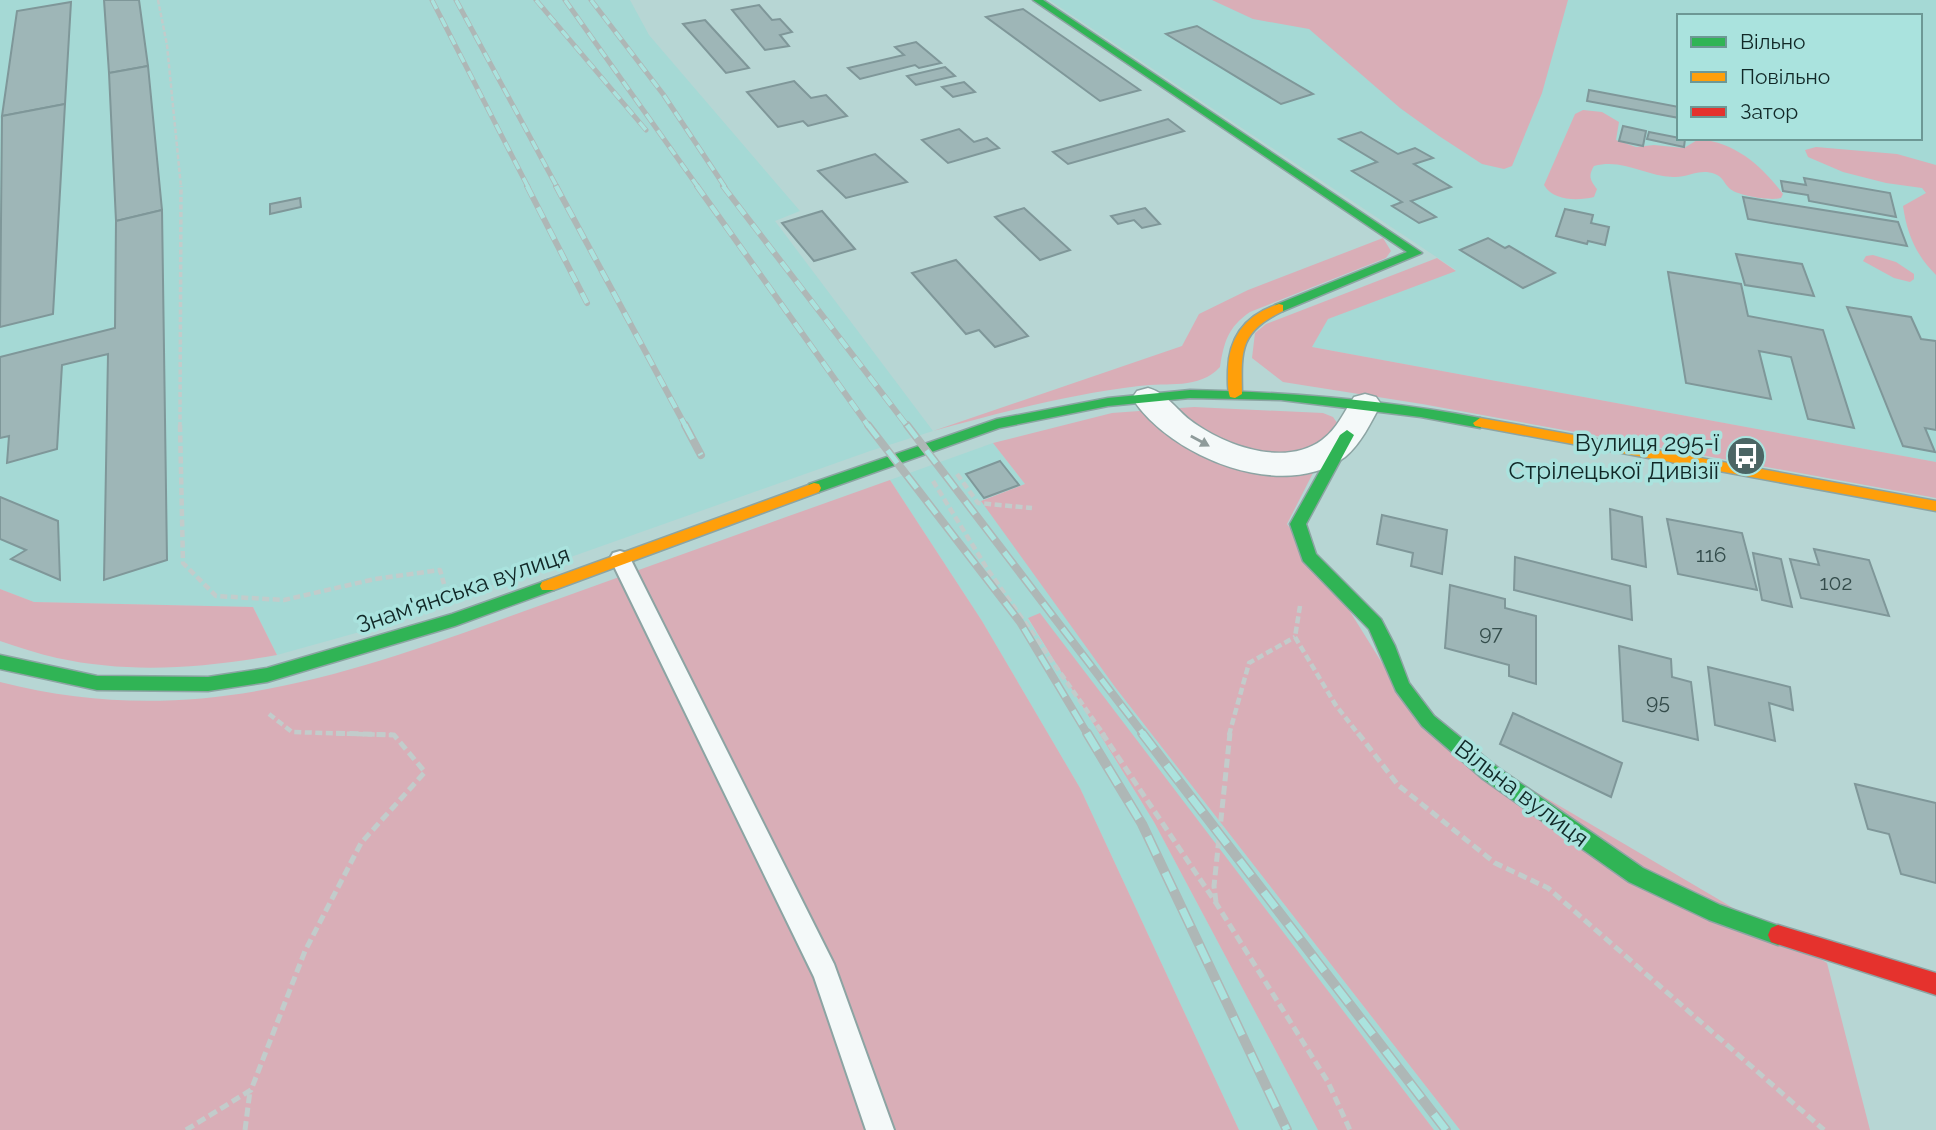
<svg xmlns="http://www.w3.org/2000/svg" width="1936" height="1130" font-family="Raleway,sans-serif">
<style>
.built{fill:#a5d9d5;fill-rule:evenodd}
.green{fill:#d9aeb7}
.building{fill:#9eb6b7;stroke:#7f9799;stroke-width:2}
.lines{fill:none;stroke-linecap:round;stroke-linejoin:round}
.lane-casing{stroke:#8ca4a3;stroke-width:4}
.street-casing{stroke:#8ca4a3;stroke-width:3}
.fast-casing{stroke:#8ca4a3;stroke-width:3}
.slow-casing{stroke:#8ca4a3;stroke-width:3}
.jam-casing{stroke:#8ca4a3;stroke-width:3}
.path-far3{stroke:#c2cccb;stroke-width:2.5;stroke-dasharray:4.5 2;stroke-linecap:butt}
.path-far2{stroke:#c2cccb;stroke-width:3.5;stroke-dasharray:5 2.5;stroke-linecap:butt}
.path-far1{stroke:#c2cccb;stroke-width:4.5;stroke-dasharray:7 3.5;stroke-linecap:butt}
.path{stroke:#c2cccb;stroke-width:5;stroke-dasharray:9 4.5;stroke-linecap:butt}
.lane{fill:#f4f9f9;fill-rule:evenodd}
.street{fill:#f4f9f9;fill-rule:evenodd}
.fast{fill:#30b455;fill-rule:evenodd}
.slow{fill:#ff9f0a;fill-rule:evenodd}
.jam{fill:#e5322d;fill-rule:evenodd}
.rail-far3-casing{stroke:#aeb7b6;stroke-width:5}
.rail-far2-casing{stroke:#aeb7b6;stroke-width:6}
.rail-far1-casing{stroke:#aeb7b6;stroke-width:8}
.rail-casing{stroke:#aeb7b6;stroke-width:10}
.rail-far3{stroke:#aae3de;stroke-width:3.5;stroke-dasharray:10;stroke-linecap:butt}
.rail-far2{stroke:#aae3de;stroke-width:4.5;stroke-dasharray:12;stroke-linecap:butt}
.rail-far1{stroke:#aae3de;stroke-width:5;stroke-dasharray:16;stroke-linecap:butt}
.rail{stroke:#aae3de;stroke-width:7;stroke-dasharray:20;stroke-linecap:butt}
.oneway{fill:#8e9b9a}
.labels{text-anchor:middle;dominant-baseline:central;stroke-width:7;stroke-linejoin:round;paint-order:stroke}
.number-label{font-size:21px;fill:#344c4b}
.poi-label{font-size:24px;fill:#112827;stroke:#aae3de;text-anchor:end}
.street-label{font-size:24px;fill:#112827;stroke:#aae3de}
</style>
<rect width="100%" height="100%" fill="#b7d6d4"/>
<g class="built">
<polygon points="0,0 630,0 649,35 800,211 775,221 933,431 870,451 356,633 277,655 253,607 34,602 0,589"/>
<path d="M1049 0H1936V462L1312 347 1327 319 1456 270ZM1679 16H1920V138H1679Z"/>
<polygon points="993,443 1025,484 982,500 1115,687 1460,1130 1434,1130 1039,614 1028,619 1154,822 1318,1130 1239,1130 1080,788 982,621 890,480"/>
</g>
<g class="green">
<polygon points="1212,0 1568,0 1542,93 1512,166 1504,169 1482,164 1439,136 1400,108 1309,29 1253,19"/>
<path d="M1583 110 1602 112 1619 122 1616 140 1636 147 1654 145 1684 148 1699 139C1736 143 1761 165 1783 194L1781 198C1771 201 1737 196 1729 188 1724 183 1723 177 1715 174 1699 168 1688 178 1673 177 1645 176 1623 158 1594 166 1588 176 1590 180 1597 189L1594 197C1578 201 1553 201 1544 185L1575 114Z"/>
<path d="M1816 147 1897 154 1936 165V275C1916 255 1907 234 1903 206L1926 193 1922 188 1886 183 1843 172 1808 157 1805 150Z"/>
<path d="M1383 238 1391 251 1386 258 1250 312C1228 327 1224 342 1220 367 1199 390 1167 382 1139 386 1070 394 999 413 933 431L1182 346 1199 314 1248 290Z"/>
<polygon points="1873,255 1896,262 1914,274 1914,279 1910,282 1894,278 1863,261 1866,256"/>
<polygon points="1437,258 1456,271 1328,319 1312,347 1936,462 1936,498 1422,404 1283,382 1252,358 1255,333 1266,324"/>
<polygon points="1194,407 1323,413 1333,417 1338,424 1287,524 1341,597 1420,724 1827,963 1870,1130 1460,1130 1115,687 981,501 1025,484 993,443 1112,413"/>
<path d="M890 480 982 621 1080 788 1239 1130H0V682C206 735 370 666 561 598 670 559 780 519 890 480Z"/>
<path d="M0 589 34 602 253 607 277 655C203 668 131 674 57 658 38 654 19 647 0 641Z"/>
<polygon points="1040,613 1434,1130 1318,1130 1154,822 1028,618"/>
</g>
<g class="building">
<polygon points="104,0 139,0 148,66 109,73"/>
<polygon points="71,2 65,104 2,116 17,11"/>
<polygon points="759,5 772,20 780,19 792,32 780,35 789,46 765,50 732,10"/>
<polygon points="1023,9 1140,90 1100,101 986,17"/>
<polygon points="705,20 749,68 726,73 683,24"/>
<polygon points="1197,26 1313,94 1281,104 1166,34"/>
<polygon points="916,42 941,63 919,68 915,65 860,79 848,68 904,55 895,47"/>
<polygon points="148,66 162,210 116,221 109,73"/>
<polygon points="945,67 955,76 916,85 907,76"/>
<polygon points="794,81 811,98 826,95 847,116 808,126 803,121 778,127 747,92"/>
<polygon points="964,82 975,92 953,97 942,87"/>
<polygon points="1589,90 1679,107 1679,118 1587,101"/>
<polygon points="65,104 53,314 0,327 2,116"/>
<polygon points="1168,119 1184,131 1068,164 1053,152"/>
<polygon points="1623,126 1646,131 1643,146 1619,141"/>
<polygon points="959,129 974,142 987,138 999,148 948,163 922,140"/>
<polygon points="1361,132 1398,154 1415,148 1433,158 1414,164 1451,187 1411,201 1436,217 1419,223 1392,206 1402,202 1352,171 1377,162 1339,139"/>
<polygon points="1649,132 1685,139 1684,147 1647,139"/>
<polygon points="875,154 907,182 846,198 818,171"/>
<polygon points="1804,178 1890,193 1896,217 1809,201 1808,195 1783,191 1781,181 1806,185"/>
<polygon points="1743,197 1898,222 1907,246 1748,219"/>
<polygon points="300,198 301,207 270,214 270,204"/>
<polygon points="1024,208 1070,250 1040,260 995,217"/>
<polygon points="1145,208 1160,224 1142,228 1134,220 1118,224 1111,216"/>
<polygon points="1565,209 1593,215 1591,223 1609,227 1605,245 1588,241 1587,244 1556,236"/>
<polygon points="162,210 167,560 104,580 108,354 62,365 57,449 7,463 9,436 0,438 0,357 115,328 116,221"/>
<polygon points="822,211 855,249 814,261 782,223"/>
<polygon points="1488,238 1505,248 1509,246 1555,273 1523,288 1460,250"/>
<polygon points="1736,254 1802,264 1814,296 1745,285"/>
<polygon points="956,260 1028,336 995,347 979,330 966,334 912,273"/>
<polygon points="1668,272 1741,284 1748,316 1823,330 1854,428 1808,419 1791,357 1759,351 1771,399 1686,383"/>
<polygon points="1847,307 1911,317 1921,339 1936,341 1936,430 1925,428 1935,452 1903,446"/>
<polygon points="1000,461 1019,485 984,498 966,474"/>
<polygon points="0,497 58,521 60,580 11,559 26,550 0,539"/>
<polygon points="1610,509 1642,517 1646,567 1612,559"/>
<polygon points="1382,515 1447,530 1442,574 1411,566 1413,553 1377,544"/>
<polygon points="1667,519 1742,533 1757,590 1678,574"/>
<polygon points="1814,549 1869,560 1889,616 1801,598 1790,559 1819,565"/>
<polygon points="1753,553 1781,559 1792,607 1762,600"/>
<polygon points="1515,557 1630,586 1632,620 1514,590"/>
<polygon points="1450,585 1505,599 1505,608 1536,616 1536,684 1509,676 1509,665 1445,648"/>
<polygon points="1619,646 1671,659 1672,677 1691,682 1698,740 1623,721"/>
<polygon points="1708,667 1790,687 1793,710 1769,703 1775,741 1715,725"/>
<polygon points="1513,713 1622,763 1611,797 1500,744"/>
<polygon points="1855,784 1936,803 1936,883 1901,874 1889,834 1868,829"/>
</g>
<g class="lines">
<g class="lane-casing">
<polygon id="lane" points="620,551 627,553 630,558 834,964 894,1130 866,1130 814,977 610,558 613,553"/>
</g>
<g class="street-casing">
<path id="street" d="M1148 388C1166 393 1176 409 1190 420 1223 445 1284 468 1322 440 1337 429 1344 412 1354 397L1365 394 1376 397 1381 404C1371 422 1361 444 1345 457 1283 503 1170 457 1132 398L1137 391Z"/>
</g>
<g class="fast-casing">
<g id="fast">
<polygon points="1033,0 1043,0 1422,253 1283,311 1275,311 1275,305 1407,252"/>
<path d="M1190 390C1289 392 1383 400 1480 418L1487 423 1480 428 1421 417 1281 400 1190 398 1108 406 999 428 819 492 814 493 807 488 809 484 997 419 1108 398Z"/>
<polygon points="1347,430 1354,435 1306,524 1316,554 1381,619 1395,646 1409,683 1434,716 1497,767 1643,868 1720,905 1785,928 1788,935 1785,942 1778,945 1709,920 1629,882 1483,779 1422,726 1396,691 1369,629 1303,561 1290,524 1340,435"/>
<polygon points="548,580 554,582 556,586 554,590 455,626 267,682 208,691 97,690 0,669 0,655 97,676 208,677 267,668 452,614"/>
</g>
</g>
<g class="slow-casing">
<g id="slow">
<path d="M1279 304 1283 305V311C1240 332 1241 349 1242 394L1235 398 1230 397C1227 389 1228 379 1228 370 1229 336 1247 314 1279 304Z"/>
<polygon points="1480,418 1936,501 1936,511 1475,426 1473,423"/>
<polygon points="814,483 819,484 821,488 819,492 554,590 542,590 540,586 542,582"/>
</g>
</g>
<g class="jam-casing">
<polygon id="jam" points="1778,925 1936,973 1936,995 1771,942 1768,935 1771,928"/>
</g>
<polyline class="path-far3" points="158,0 167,45 181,187"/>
<polyline class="path-far2" points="180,427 181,186"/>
<g class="path-far1">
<polyline points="180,425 183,563 216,596 284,600 375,579 440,570 444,584"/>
<polyline points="957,474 978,503 1032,508"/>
<polyline points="933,481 988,570 1104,735"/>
<polyline points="1300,606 1295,637 1335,704 1359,735"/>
<polyline points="269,714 292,732 392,735"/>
<polyline points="1229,735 1249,663 1295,637"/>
</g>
<g class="path">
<polyline points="1102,733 1216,903 1328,1082 1350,1130"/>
<polyline points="1358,733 1398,785 1495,863 1548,888 1824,1130"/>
<polyline points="1216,902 1214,886 1230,733"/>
<polyline points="186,1130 251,1090 305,951 361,843 425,772 394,735 332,733"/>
<polyline points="245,1130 250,1091"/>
</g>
<use href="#lane" class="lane"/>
<use href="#street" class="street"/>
<use href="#fast" class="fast"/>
<use href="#slow" class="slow"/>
<use href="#jam" class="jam"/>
<g class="rail-far3-casing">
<g id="rail-far3">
<polyline points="432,0 528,187"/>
<polyline points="456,0 557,187"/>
<polyline points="536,0 646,130"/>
<polyline points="565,0 698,187"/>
<polyline points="591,0 663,94 725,187"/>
</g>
</g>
<g class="rail-far2-casing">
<g id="rail-far2">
<polyline points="527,186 587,303"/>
<polyline points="556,186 686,427"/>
<polyline points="697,186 869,427"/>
<polyline points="723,186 908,427"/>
</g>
</g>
<g class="rail-far1-casing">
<g id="rail-far1">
<polyline points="685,425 701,455"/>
<polyline points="868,425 1020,622 1088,735"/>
<polyline points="907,425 1144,735"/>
</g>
</g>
<g class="rail-casing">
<g id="rail">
<polyline points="1087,733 1142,824 1287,1130"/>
<polyline points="1142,733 1446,1130"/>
</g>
</g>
<use href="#rail-far3" class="rail-far3"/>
<use href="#rail-far2" class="rail-far2"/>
<use href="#rail-far1" class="rail-far1"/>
<use href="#rail" class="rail"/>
</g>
<defs><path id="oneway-solid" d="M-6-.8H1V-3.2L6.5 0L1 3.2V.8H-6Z" transform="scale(1.75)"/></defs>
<use class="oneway" href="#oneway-solid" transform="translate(1200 441) rotate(29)"/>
<defs>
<g id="bus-disc" transform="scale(2.0125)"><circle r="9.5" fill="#4b6564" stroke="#aae3de"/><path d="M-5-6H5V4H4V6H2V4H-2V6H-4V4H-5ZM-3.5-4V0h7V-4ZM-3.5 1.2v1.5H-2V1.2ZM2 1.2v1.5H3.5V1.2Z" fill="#fff"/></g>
</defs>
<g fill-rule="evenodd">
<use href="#bus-disc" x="1746" y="456"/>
</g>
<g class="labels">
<g class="number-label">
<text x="1711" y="554">116</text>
<text x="1836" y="582">102</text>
<text x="1491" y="632">97</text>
<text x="1658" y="701">95</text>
</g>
<g class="poi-label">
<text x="1719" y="442">Вулиця 295-ї<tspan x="1719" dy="28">Стрілецької Дивізії</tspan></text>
</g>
<g class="street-label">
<text transform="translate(463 589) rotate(-19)">Знам'янська вулиця</text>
<text transform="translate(1522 793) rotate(37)">Вільна вулиця</text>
</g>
</g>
<rect x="1677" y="14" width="245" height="126" fill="#aae3de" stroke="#6d9895" stroke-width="2"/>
<rect x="1691" y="37" width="35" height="10" fill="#30b455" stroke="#6d9895" stroke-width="2"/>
<text x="1740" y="49" font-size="21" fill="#112827">Вільно</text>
<rect x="1691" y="72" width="35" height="10" fill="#ff9f0a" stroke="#6d9895" stroke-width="2"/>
<text x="1740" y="84" font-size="21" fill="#112827">Повільно</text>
<rect x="1691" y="107" width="35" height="10" fill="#e5322d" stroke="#6d9895" stroke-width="2"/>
<text x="1740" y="119" font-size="21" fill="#112827">Затор</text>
</svg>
